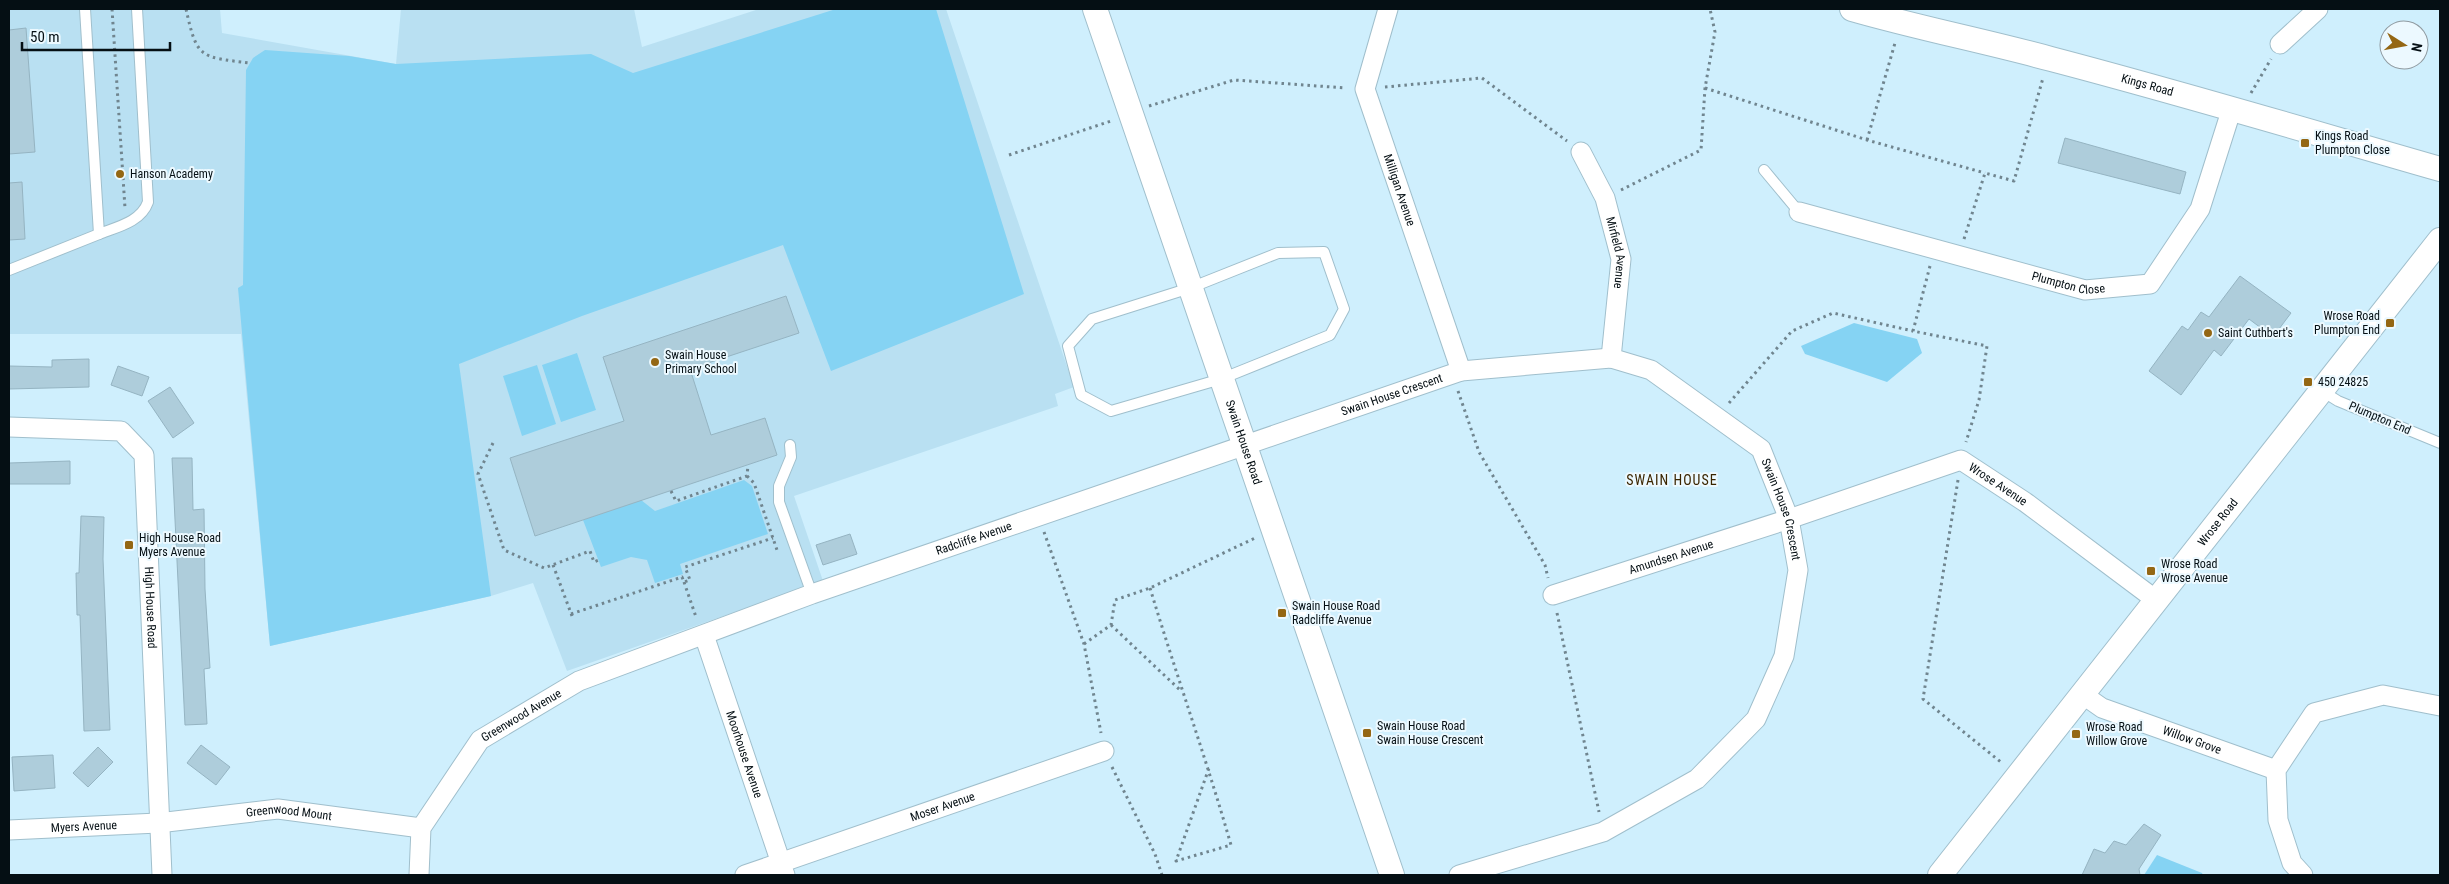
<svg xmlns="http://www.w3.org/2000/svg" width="2449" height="884" font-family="'Roboto Condensed',sans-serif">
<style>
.built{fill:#b9e0f2}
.green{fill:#85d3f3}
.building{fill:#aecddb;stroke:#95b4c2}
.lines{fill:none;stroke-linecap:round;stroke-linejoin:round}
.service-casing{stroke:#a0bfcc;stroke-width:12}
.minor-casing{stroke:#a0bfcc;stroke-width:21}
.tertiary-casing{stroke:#a0bfcc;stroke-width:26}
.path{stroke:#70858f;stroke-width:3;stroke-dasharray:2.5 4;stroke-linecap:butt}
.service{stroke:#fff;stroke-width:10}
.minor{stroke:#fff;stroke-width:19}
.tertiary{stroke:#fff;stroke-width:24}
.poi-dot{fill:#946714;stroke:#ecf9ff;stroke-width:2}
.labels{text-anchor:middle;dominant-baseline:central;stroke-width:4;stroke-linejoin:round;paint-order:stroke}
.street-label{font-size:12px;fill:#050f14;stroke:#ecf9ff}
.poi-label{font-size:12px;fill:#050f14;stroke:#ecf9ff;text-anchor:start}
.neighbourhood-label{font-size:14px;letter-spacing:1px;fill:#3a2500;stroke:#ecf9ff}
</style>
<rect width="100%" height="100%" fill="#cfeffd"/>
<polygon class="built" points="9,9 220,9 222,33 396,64 401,9 634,9 642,47 759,9 946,9 1074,387 1055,394 1058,406 794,496 823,581 567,671 533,583 491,596 270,646 241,334 9,334"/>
<g class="green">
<polygon points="836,9 936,9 1024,294 831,371 783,245 582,316 459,364 491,596 270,646 238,288 243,285 246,70 253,58 265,50 349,56 396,64 591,54 633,73"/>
<polygon points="1854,323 1917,339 1922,353 1887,382 1805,354 1801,346"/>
<polygon points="577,353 596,410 561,422 542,365"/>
<polygon points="537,365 556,424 522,436 503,376"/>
<polygon points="744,480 752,486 768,534 680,564 683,574 655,583 647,560 631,557 601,567 583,520 641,500 655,511"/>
<polygon points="2157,855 2202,873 2203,875 2144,875"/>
</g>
<g class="building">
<polygon points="26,28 35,152 9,154 9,30"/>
<polygon points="2065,138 2186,172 2180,194 2058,163"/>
<polygon points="22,182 25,239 9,240 9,183"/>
<polygon points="2240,276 2291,313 2273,337 2249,319 2221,356 2214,350 2181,395 2149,371 2182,326 2188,330 2201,312 2209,317"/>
<polygon points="786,296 799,333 690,369 711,435 765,418 777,455 535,536 510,458 624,421 603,357"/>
<polygon points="89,359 89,387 9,389 9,366 52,367 52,360"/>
<polygon points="118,366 149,377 142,396 111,385"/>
<polygon points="170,387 194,423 173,438 148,401"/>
<polygon points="172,458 192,458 193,510 204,509 205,589 210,668 204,669 207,724 185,725"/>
<polygon points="70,461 70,484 9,484 9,463"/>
<polygon points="81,516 104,517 103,559 110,730 84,731 80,615 77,615 76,573 79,573"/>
<polygon points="850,534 857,554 823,565 816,545"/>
<polygon points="201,745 230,767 216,785 187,763"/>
<polygon points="98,747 113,762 88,787 73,773"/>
<polygon points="53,755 55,788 14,791 12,757"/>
<polygon points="2144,824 2161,835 2139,869 2140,875 2082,875 2094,849 2105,853 2114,841 2126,845"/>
</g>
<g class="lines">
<g class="service-casing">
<g id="service">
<path d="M85 9 99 234C117 227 141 222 148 202L137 9"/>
<polyline points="1764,170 1799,212"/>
<polygon points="1324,252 1344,309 1330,335 1221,379 1111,411 1081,395 1068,346 1092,319 1190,288 1278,253"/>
<polyline points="9,270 99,234"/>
<polyline points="2322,391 2338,401 2440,443"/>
<polyline points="790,445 791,457 779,486 779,502 812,594"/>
</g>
</g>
<g class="minor-casing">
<g id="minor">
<path id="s1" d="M1388 9 1365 89 1461 371"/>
<polyline points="2280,44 2318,9"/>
<path id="s2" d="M1581 152 1605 198 1621 259 1611 358"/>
<path id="s3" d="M1799 212 2085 290 2150 284 2200 209 2232 108"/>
<path id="s4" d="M9 427 121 431 144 455 162 875"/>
<path id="s5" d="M1553 595 1789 519 1961 460 2025 502 2156 600"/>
<path id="s6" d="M704 635 785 875"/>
<path id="s7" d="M2082 694 2102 708 2276 770"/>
<path id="s8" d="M9 830 158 823 278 809 421 828"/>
<path id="s9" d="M419 875 421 828 480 740 579 681 812 594 1461 371 1611 358 1651 370 1761 449 1789 519 1798 570 1784 656 1756 719 1697 779 1603 832 1459 875"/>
<path id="s10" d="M745 875 1104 751"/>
<polyline points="2303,875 2292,863 2278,820 2276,770 2314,713 2383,695 2440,706"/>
</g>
</g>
<g class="tertiary-casing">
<g id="tertiary">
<path id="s11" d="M1095 9 1392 875"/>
<path id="s12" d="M1852 9C1918 28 1985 41 2051 59 2181 93 2311 132 2440 169"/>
<path id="s13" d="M1940 875 2440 240"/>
</g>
</g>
<g class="path">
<polyline points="112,9 125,208"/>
<path d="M186 9C197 59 200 57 250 63"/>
<polyline points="1385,87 1482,78 1567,141"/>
<polyline points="1705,88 1867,140 1985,173"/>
<polyline points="2251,93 2271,59"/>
<polyline points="1149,106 1234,80 1346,88"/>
<polyline points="1867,140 1895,43"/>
<polyline points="1009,155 1111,121"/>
<polyline points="1621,190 1701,150 1705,88 1715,32 1710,9"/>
<polyline points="1964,239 1985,173 2014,181 2043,78"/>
<polyline points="1930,266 1913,331 1987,346 1979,400 1966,442"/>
<polyline points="1458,391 1479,452 1545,565 1548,578"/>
<polyline points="1729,403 1792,331 1833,313 1913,331"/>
<polyline points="493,443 478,474 504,550 544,568 590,551 594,562 599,560"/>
<polyline points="747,476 754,483 777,550 780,548"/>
<polyline points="1958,480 1923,699 2002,763"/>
<polyline points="671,491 676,501 747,476 748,465"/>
<polyline points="1044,532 1084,644 1101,733"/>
<polyline points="553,565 572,616"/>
<polyline points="684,582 696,617"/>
<path d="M1150 588C1176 674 1206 758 1231 845L1176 861 1209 768"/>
<polyline points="1557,613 1599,812"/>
<polyline points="571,614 682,577 684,582 690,580 685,567 773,538"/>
<polyline points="1111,625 1180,690"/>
<polyline points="1084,644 1111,625 1115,600 1150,588 1255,538"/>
<polyline points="1112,767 1155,854 1162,875"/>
</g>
<use href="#service" class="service"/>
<use href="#minor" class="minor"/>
<use href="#tertiary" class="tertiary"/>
</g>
<g class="poi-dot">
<rect x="2300" y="138" width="10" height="10" rx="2.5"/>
<circle cx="120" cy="174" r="5"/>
<rect x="2385" y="318" width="10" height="10" rx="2.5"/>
<circle cx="2208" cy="333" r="5"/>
<circle cx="655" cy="362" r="5"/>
<rect x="2303" y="377" width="10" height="10" rx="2.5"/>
<rect x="124" y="540" width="10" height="10" rx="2.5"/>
<rect x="2146" y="566" width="10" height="10" rx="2.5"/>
<rect x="1277" y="608" width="10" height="10" rx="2.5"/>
<rect x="1362" y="728" width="10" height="10" rx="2.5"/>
<rect x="2071" y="729" width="10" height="10" rx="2.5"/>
</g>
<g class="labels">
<g class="street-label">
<text stroke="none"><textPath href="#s12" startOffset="305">Kings Road</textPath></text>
<text stroke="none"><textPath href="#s1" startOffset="190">Milligan Avenue</textPath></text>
<text stroke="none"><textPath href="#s2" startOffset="108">Mirfield Avenue</textPath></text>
<text stroke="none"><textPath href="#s3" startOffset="279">Plumpton Close</textPath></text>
<text stroke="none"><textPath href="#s9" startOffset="1130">Swain House Crescent</textPath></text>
<text transform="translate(2380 418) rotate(23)">Plumpton End</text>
<text stroke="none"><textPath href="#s11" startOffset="458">Swain House Road</textPath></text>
<text stroke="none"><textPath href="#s5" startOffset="474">Wrose Avenue</textPath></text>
<text stroke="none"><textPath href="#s9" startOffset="1595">Swain House Crescent</textPath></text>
<text stroke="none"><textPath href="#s13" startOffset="449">Wrose Road</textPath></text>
<text stroke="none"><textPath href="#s9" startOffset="688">Radcliffe Avenue</textPath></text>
<text stroke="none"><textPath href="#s5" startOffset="124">Amundsen Avenue</textPath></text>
<text stroke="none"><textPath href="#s4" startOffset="298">High House Road</textPath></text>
<text stroke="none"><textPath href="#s9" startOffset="201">Greenwood Avenue</textPath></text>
<text stroke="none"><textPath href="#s7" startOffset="120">Willow Grove</textPath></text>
<text stroke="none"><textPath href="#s6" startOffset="126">Moorhouse Avenue</textPath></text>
<text stroke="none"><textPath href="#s10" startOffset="209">Moser Avenue</textPath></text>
<text stroke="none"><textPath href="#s8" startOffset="281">Greenwood Mount</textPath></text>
<text stroke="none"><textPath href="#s8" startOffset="75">Myers Avenue</textPath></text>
</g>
<g class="poi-label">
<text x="2315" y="136">Kings Road<tspan x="2315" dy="14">Plumpton Close</tspan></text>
<text x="130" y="174">Hanson Academy</text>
<text x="2380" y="316" text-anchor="end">Wrose Road<tspan x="2380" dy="14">Plumpton End</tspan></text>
<text x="2218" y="333">Saint Cuthbert's</text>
<text x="665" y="355">Swain House<tspan x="665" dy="14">Primary School</tspan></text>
<text x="2318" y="382">450 24825</text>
<text x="139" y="538">High House Road<tspan x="139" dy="14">Myers Avenue</tspan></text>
<text x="2161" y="564">Wrose Road<tspan x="2161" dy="14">Wrose Avenue</tspan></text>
<text x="1292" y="606">Swain House Road<tspan x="1292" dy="14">Radcliffe Avenue</tspan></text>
<text x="1377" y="726">Swain House Road<tspan x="1377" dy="14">Swain House Crescent</tspan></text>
<text x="2086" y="727">Wrose Road<tspan x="2086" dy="14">Willow Grove</tspan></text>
</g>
<g class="neighbourhood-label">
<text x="1672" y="480">SWAIN HOUSE</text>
</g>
</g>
<rect width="2449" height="884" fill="none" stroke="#050f14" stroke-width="20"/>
<g transform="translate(2404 45) rotate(101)"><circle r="24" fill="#ecf9ff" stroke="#909ba1"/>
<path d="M0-4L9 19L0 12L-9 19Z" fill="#946714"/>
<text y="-8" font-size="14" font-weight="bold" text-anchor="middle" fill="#050f14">N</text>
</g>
<path d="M22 42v8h148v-8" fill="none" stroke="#050f14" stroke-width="2.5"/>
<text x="30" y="42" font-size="15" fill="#050f14" stroke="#ecf9ff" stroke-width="4" paint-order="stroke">50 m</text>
</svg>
